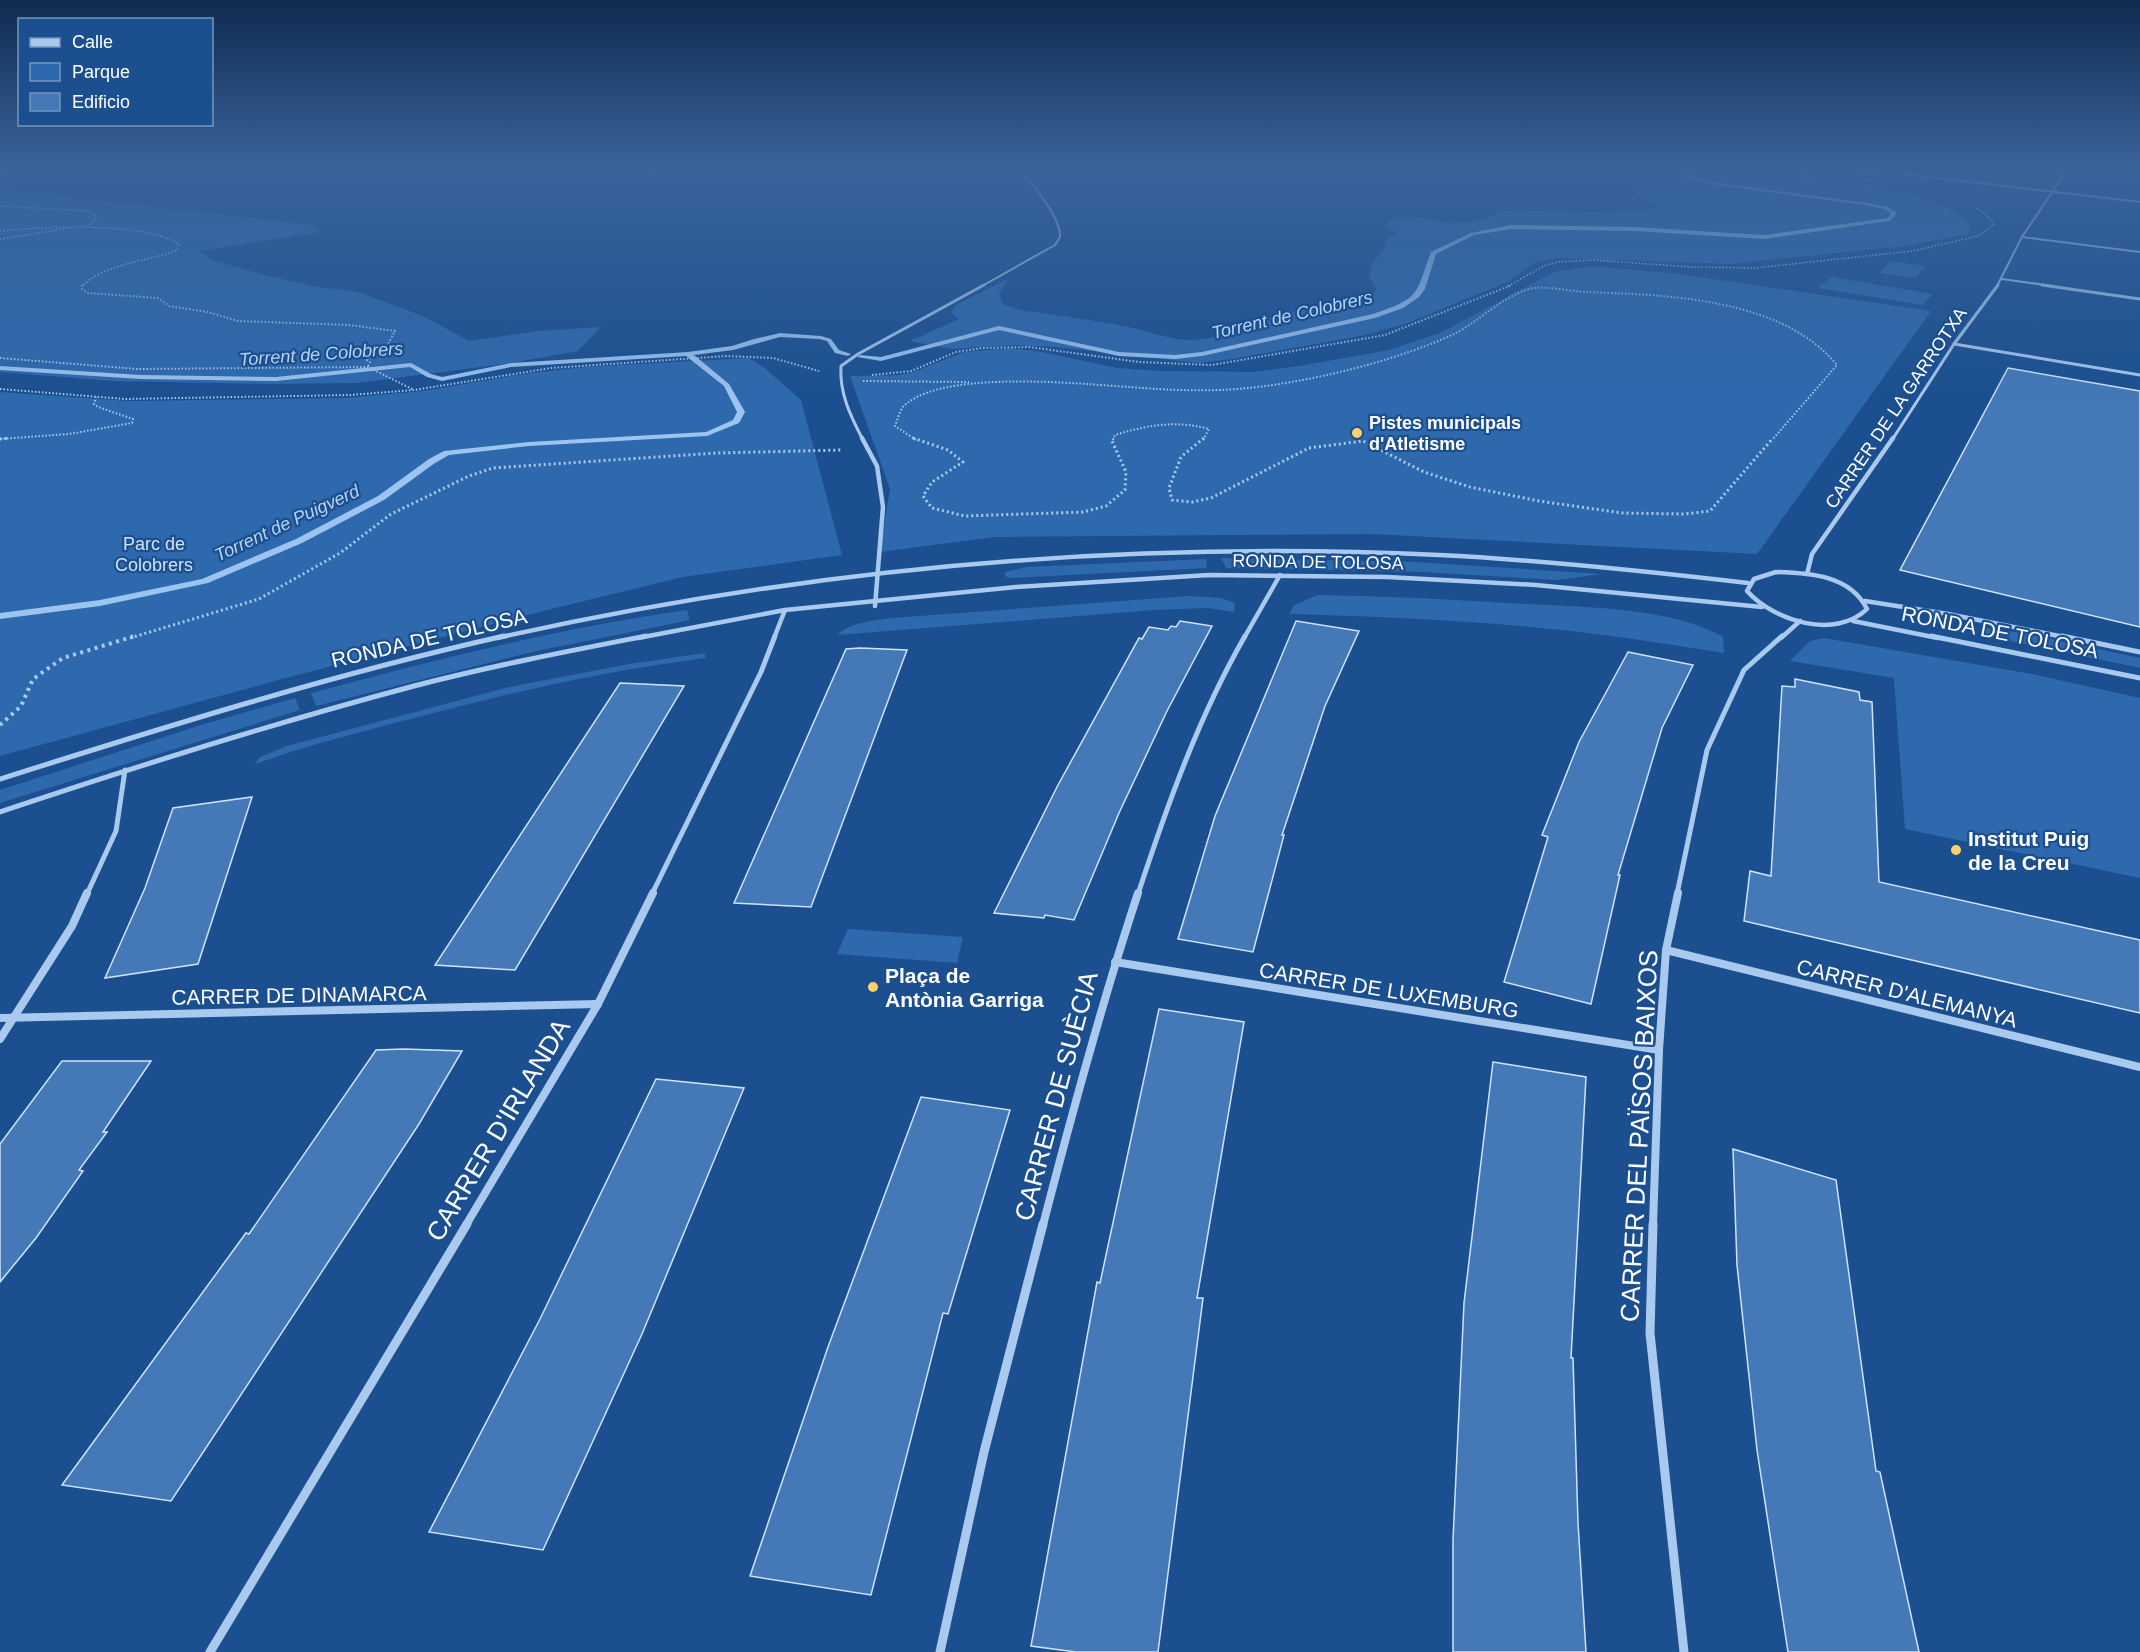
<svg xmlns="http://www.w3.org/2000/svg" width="2140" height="1652" font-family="Arial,sans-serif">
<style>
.green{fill:#2e69ad}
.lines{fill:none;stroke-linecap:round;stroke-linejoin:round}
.stream{fill:#9cc4f0;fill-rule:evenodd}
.building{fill:#4478b7;stroke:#cfe3fa;stroke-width:1.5}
.path-far3{stroke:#a9c9ee;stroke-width:1.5;stroke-dasharray:1.5 2;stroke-linecap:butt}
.path-far2{stroke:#a9c9ee;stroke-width:2;stroke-dasharray:1.5 2;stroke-linecap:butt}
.path-far1{stroke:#a9c9ee;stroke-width:3;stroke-dasharray:2 3;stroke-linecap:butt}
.path{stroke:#a9c9ee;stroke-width:4;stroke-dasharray:3 4.5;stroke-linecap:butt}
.street-far5{stroke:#a9c9ee;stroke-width:2}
.street-far4{stroke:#a9c9ee;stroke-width:3}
.street-far3{stroke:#a9c9ee;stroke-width:4.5}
.street-far2{stroke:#a9c9ee;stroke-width:5}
.street-far1{stroke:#a9c9ee;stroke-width:8}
.street{stroke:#a9c9ee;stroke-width:9}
.poi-dot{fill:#ffd166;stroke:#1b4f8f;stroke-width:2}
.labels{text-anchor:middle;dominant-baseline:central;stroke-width:4.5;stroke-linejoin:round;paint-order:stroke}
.far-water-label{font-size:18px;font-style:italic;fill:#b5d3f5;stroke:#1b4f8f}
.far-street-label{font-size:18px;fill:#fff;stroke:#1b4f8f}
.far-poi-label{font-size:18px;font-weight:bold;fill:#fff;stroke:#1b4f8f;text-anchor:start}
.far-park-label{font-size:18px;fill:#cfe3fa;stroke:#1b4f8f}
.street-label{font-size:21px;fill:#fff;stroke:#1b4f8f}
.poi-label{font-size:21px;font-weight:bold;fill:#fff;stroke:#1b4f8f;text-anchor:start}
.near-street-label{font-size:26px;fill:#fff;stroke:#1b4f8f}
</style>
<rect width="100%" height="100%" fill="#1b4f8f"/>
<g class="green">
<path d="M1629 167H1808L1817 170 1798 172 1796 179C1855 184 1920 186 1970 222L1968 234 1905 246 1728 264 1556 258 1534 263 1510 281 1405 324 1365 335 1232 359 1198 363 1057 347 1013 345 952 349 910 341 959 319 951 313 957 304 1008 279 999 294 1003 304 1020 310C1057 315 1093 320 1129 327 1151 332 1170 340 1193 340 1219 340 1257 320 1285 313 1315 307 1341 308 1371 299L1376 289 1369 276 1373 262 1385 247 1386 240 1396 233 1385 226C1400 207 1430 222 1451 223 1461 223 1473 222 1483 220 1490 218 1497 211 1504 211 1556 209 1611 218 1662 206 1634 192 1634 204 1629 167Z"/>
<polygon points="0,188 311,225 320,232 199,251 213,260 265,275 313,286 358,292 423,316 469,341 538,331 601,327 578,351 511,363 357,383 268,384 113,381 0,372"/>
<polygon points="1890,261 1926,266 1916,278 1879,273"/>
<polygon points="1592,266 1679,274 1931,311 1757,554 1372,534 995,537 880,552 890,489 850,376 898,375 913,372 964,352 1009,348 1042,352 1117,368 1163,371 1253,372 1305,365 1389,350 1442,332 1554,272"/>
<polygon points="1831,277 1933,294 1922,305 1818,288"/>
<polygon points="749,358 766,369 801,400 842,555 683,577 543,611 286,678 0,756 0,392 129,401 343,398 423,391 523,374 584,367"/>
<polygon points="1221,558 1415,562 1602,574 1557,580 1423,572 1226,568"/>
<polygon points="1206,559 1207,568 1009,578 1005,576 1005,572 1026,567"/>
<path d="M1317 595C1387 596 1457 600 1527 604 1584 607 1675 608 1723 637L1724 653C1686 647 1649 641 1612 636 1505 622 1397 617 1290 614L1293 606Z"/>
<path d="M1188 596 1221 598 1235 603 1234 612 1208 608 1154 610 837 635C853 621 873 621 892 618Z"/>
<path d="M687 610 690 620 532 652 316 706 311 693C434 660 559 628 687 610Z"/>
<polygon points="1985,628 2022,633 2140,658 2140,668 1991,637 1982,632"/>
<polygon points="1824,638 2032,674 2140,698 2140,878 1905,829 1894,678 1790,661 1810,641"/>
<path d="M705 653V658C612 670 521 690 430 714 371 729 312 744 255 764L260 757 287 746 509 687 629 664Z"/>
<polygon points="295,698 300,710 0,803 0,790 201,725"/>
<polygon points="848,929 963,937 957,963 837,954"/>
</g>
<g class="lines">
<g class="stream">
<path d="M1698 167H1705L1690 172 1689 175 1704 181 1865 203 1888 207 1897 213 1890 221 1764 239 1635 231 1511 229 1474 235 1436 254 1425 289 1419 297 1403 308 1375 318 1202 356 1175 359 1119 356 999 330 881 361 857 357 860 355 881 357 999 326 1119 352 1175 355 1202 352 1373 314C1421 298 1415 295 1431 252L1471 233 1511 225 1635 227 1764 235 1888 218 1891 213 1884 209 1865 205 1703 183 1685 177 1686 170Z"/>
<polygon points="780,333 821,336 831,339 839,350 851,354 848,356 835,353 827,341 819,339 780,337 733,350 694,355 729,384 745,412 739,423 707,436 529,446 449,455 435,463 384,500 302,543 208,583 100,606 0,619 0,613 100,600 202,579 296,539 378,496 429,459 444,451 529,442 706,432 733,420 737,412 724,386 686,356 511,367 442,381 427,377 410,367 276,381 141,379 0,370 0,366 141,375 276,377 411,363 431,374 442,377 511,363 688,352 732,346 754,339"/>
</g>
</g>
<g class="building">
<polygon points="2008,368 2140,391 2140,627 1900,570"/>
<polygon points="1180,621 1212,626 1167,711 1119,813 1074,920 1045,915 1044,918 994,913 1058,785 1139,638 1142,639 1149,627 1168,630 1171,626 1176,627"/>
<polygon points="1296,621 1359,631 1325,706 1282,835 1284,835 1253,952 1178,939 1215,816"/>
<polygon points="860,648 907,650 811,907 734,903 846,649"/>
<polygon points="1628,652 1693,665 1662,728 1618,875 1620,875 1591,1004 1504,982 1548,837 1542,835 1579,742"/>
<polygon points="1795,679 1859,692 1860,700 1872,702 1879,882 2140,940 2140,1013 1744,921 1750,871 1771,876 1782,686 1795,687"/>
<polygon points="620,683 684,686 515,970 435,965"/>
<polygon points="252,797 198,964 105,978 145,888 173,808"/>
<polygon points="1159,1009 1244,1022 1197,1298 1203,1298 1158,1652 1076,1652 1031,1646 1097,1282 1100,1283"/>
<polygon points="404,1049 462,1051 419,1124 171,1501 62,1485 246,1233 249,1234 376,1050"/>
<polygon points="62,1061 151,1061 103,1132 107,1132 79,1170 83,1171 36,1238 0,1282 0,1144"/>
<polygon points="1493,1062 1586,1077 1571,1358 1573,1358 1578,1523 1586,1652 1453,1652 1453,1540 1464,1303"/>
<polygon points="656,1079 744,1088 642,1334 543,1550 429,1532 540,1319"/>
<polygon points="921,1097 1010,1110 948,1314 943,1313 871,1595 750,1576 828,1347"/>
<polygon points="1733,1149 1836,1180 1876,1471 1880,1472 1919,1652 1788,1652 1757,1450 1737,1265"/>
</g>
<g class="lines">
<g class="path-far3">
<polyline points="982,167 994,168"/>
<polyline points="1837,167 1853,177 1885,185"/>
<polyline points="1847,167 1882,171"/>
<polyline points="0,169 12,167"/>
<polyline points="648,169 660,167"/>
<polyline points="0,206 88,211 96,216 96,220 87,226"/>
<path d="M0 231C44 227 141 221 179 244L176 251C146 261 105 264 82 286"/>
<polyline points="0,239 70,228"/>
<polyline points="1508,286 1544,266 1557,262 1594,260 1692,267 1755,268 1913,251 1978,236 1994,224 1985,213 1973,207"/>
</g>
<g class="path-far2">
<polyline points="82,285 82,289 88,293 158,298 169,306 208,312 238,321 349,325 395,331 388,344 367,360 370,362 368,367"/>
<polyline points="0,358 137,369 368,367 414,390"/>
<polyline points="872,375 911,371 956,352 982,348 1029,347 1139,362 1212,365 1385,335 1512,285"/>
<polyline points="863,381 969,382"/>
<polyline points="0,389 125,399 350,395 414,390 551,368 727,356 773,358 819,371"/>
<polyline points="0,439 69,434 132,423 133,419 98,407 94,404 96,397"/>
<path d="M916 440 895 426C898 419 900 408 906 404 951 367 1099 386 1158 389 1191 391 1225 391 1258 387 1321 379 1394 361 1452 335 1478 323 1501 297 1529 289 1542 285 1570 291 1584 292 1665 295 1781 297 1837 365L1772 440"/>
<path d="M1113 440 1115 435C1147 425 1177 420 1209 429L1203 440"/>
</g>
<g class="path-far1">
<polyline points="913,438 948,450 963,462 932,482 923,496 932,508 965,516 1083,512 1106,506 1125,490 1126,472 1112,441 1113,438"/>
<polyline points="1204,438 1181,457 1169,488 1172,500 1192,502 1211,498 1309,448 1363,441 1424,472 1470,487 1539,501 1622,513 1685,514 1710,511 1773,438"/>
<polyline points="0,439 10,438"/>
<polyline points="130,638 259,599 340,553 391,514 469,476 493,468 717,453 841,450"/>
</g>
<polyline class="path" points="0,725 21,706 33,679 63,658 135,636"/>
<g class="street-far5">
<polyline points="1903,174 2140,202"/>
<polyline points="2022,237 2140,252"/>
<polyline points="2002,279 2053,286"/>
<path d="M982 286 1055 245 1060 237C1061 217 1030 180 1016 167"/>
<polyline points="1997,286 2022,237 2069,167"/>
</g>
<g class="street-far4">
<polyline points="2042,285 2140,299"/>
<polyline points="1954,344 2140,375"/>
<path d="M863 440C851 417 839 393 841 366L858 354 984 285"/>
<polyline points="1892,440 1954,344 1998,285"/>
</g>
<g class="street-far3">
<polyline points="862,438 877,466 883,507 875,606"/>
<path d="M1776 572C1810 573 1850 575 1867 609 1835 640 1774 621 1747 591L1754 579Z"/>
<polyline points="1807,574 1812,554 1893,438"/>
<polyline points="1865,601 1948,614 2069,638"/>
<polyline points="1853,621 1938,638"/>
<path d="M497 638C806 569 1124 540 1439 555 1543 560 1645 571 1748 583"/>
<polyline points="638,638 785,610 1016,587 1209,575 1387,577 1536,585 1762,607"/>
<polyline points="774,638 785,610"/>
<polyline points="1244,638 1280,575"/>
<polyline points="1781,638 1800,621"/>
</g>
<g class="street-far2">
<polyline points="1931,636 2140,678"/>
<polyline points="2062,636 2140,652"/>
<path d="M0 779C168 726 331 675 504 636"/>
<path d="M0 812C137 766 275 723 414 686 491 666 569 651 646 636"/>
<polyline points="87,894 116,831 125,770"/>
<polyline points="652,894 761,672 775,636"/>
<path d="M1138 894C1167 806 1198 718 1245 636"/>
<polyline points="1677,894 1707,750 1744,670 1782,636"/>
</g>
<g class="street-far1">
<polyline points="1666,950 2140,1067"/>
<polyline points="1115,962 1659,1050"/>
<polyline points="0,1018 598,1004"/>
<polyline points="0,1039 72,926 87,893"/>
<polyline points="466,1225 598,1004 653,893"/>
<path d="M1043 1225C1072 1113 1102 1002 1138 893"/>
<polyline points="1653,1225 1659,1050 1666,950 1678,893"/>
</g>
<g class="street">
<polyline points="1653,1224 1650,1333 1684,1652"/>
<polyline points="210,1652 467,1224"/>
<polyline points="940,1652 984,1452 1043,1224"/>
</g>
</g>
<linearGradient id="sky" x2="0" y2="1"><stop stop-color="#0f2b4f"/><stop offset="0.42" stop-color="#39639b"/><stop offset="1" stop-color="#39639b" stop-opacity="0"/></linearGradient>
<rect width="2140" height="398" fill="url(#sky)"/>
<g class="poi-dot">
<circle cx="1357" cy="433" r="6"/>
<circle cx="1956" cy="850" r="6"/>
<circle cx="873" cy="987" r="6"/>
</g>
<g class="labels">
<g class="far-water-label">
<text transform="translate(1292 315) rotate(-13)">Torrent de Colobrers</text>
<text transform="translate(321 354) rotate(-4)">Torrent de Colobrers</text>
<text transform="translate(287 523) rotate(-25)">Torrent de Puigverd</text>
</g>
<g class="far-street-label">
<text transform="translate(1896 408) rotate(-56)">CARRER DE LA GARROTXA</text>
<text transform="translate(1318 562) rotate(1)">RONDA DE TOLOSA</text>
</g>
<g class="far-poi-label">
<text x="1369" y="423">Pistes municipals<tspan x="1369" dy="21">d'Atletisme</tspan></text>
</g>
<g class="far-park-label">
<text x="154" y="544">Parc de<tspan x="154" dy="21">Colobrers</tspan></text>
</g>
<g class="street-label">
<text transform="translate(2000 632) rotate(11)">RONDA DE TOLOSA</text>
<text transform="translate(429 638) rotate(-13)">RONDA DE TOLOSA</text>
<text transform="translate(1389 990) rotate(9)">CARRER DE LUXEMBURG</text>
<text transform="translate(1907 993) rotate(14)">CARRER D'ALEMANYA</text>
<text transform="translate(299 995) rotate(-1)">CARRER DE DINAMARCA</text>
</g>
<g class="poi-label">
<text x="1968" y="838">Institut Puig<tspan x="1968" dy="24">de la Creu</tspan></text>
<text x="885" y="975">Plaça de<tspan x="885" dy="24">Antònia Garriga</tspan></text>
</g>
<g class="near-street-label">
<text transform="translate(1056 1096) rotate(-75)">CARRER DE SUÈCIA</text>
<text transform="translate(498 1130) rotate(-59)">CARRER D'IRLANDA</text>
<text transform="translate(1639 1136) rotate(-87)">CARRER DEL PAÏSOS BAIXOS</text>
</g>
</g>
<rect x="18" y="18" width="195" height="108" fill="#1b4f8f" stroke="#7695bc" stroke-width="1.5"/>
<rect x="30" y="38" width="30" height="9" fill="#a9c9ee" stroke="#7695bc" stroke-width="1.5"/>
<text x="72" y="48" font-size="18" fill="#ffffff">Calle</text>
<rect x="30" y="63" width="30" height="18" fill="#2e69ad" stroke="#7695bc" stroke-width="1.5"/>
<text x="72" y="78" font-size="18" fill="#ffffff">Parque</text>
<rect x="30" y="93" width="30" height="18" fill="#4478b7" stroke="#7695bc" stroke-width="1.5"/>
<text x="72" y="108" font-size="18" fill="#ffffff">Edificio</text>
</svg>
